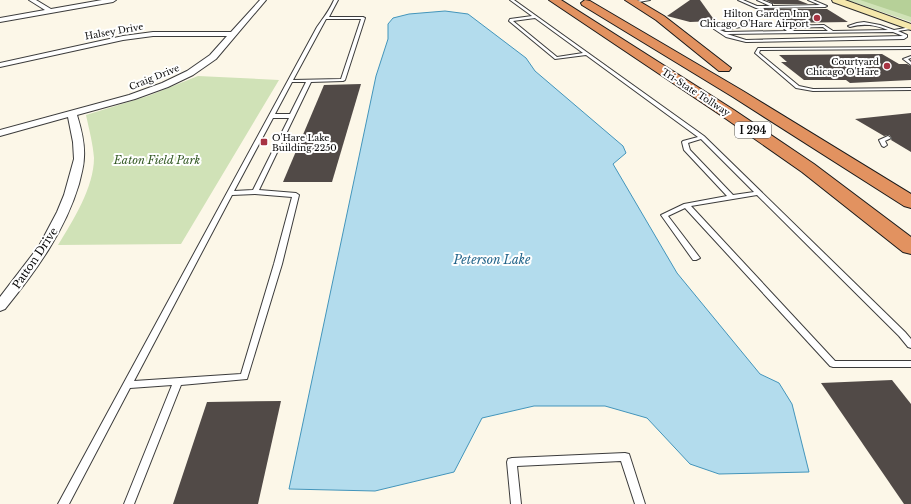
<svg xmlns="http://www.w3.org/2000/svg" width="911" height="504" font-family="'Libre Baskerville',serif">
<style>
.green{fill:#d0e2b7}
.forest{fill:#b6d098}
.water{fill:#b3dced;stroke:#4395bb}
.building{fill:#514a47}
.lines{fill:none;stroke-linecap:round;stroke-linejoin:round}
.lane-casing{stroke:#3c3c3c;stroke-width:2}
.street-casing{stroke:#3c3c3c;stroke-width:2}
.secondary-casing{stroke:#2b2b2b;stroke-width:2}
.highway-casing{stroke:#1a1a1a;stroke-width:2}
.lane{fill:#fff;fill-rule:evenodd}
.street{fill:#fff;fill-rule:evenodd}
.secondary{fill:#f5e7ab;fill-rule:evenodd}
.highway{fill:#e29260;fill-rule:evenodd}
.poi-dot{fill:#a73342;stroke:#fff;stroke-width:1.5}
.labels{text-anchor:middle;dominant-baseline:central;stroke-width:4;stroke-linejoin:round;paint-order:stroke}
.far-poi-label{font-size:9px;fill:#090909;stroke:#fff;text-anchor:end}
.far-street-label{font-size:9px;fill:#090909;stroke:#fff}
.shield{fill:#fff;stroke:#535353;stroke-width:1}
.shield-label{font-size:10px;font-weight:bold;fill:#090909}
.park-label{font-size:11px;font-style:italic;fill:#325823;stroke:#fff}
.street-label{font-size:11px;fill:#090909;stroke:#fff}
.water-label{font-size:12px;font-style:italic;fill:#23658b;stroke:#fff}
</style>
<rect width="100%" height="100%" fill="#fcf7e8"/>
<g class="green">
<polygon points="847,0 911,0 911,22"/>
<path d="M198 76 279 80 181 244 58 245C73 221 94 187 94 158 93 144 89 129 86 115L148 96Z"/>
</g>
<polygon class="forest" points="860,0 911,0 911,17"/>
<polygon class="water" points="445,11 468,14 526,58 535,71 623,146 626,153 613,164 677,273 760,374 779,383 792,404 809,472 719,474 690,464 647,418 605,406 534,406 482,418 454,472 375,491 289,489 376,76 388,39 388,24 393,18 409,14"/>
<g class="building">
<polygon points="690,0 700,0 715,21 690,22 667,16"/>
<polygon points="766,0 798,0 808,4 774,4"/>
<polygon points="762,9 827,9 848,22 785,23 776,16 771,16"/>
<polygon points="882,54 899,64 907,64 911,66 911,80 850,83 846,80 804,80 781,62 787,62 779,55"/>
<polygon points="361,84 332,182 283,182 324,85"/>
<polygon points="911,113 911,152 891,140 892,138 889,135 884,136 855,119"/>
<polygon points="892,380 911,404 911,504 904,504 821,383"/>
<polygon points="281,401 258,504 173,504 207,402"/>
</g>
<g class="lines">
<g class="lane-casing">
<g id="lane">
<path d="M334 0H338L329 17H363L365 18 345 80 343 81 311 82 259 190 296 193 299 195 282 264 247 379 181 385 134 504H124L172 385 130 388 69 504H58L317 27C324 17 329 11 334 0ZM326 19H361L341 79 293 80ZM292 82H306L290 114H275ZM273 118H289L253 190 234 191ZM255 194 292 197 274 264 241 374 134 381 232 195Z"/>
<path d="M510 0H514L704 136 905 332 911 339V348L908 347 899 336 757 195 691 206 835 361H911V367H833L830 366 685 208 668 216 700 258 696 260H693L661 215 684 204 727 196 684 150 682 142 683 141 698 137 586 55 555 59 509 21 510 19 532 16ZM535 18 583 53 557 57 513 21ZM701 139 754 192 733 195 690 150 688 143Z"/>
<polygon points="641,0 650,0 633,3 631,2"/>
<polygon points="738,0 743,0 757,6 770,6 757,0 762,0 772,4 772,6 820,5 808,0 813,0 827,6 825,7 756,8"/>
<path d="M761 22H762V24L720 30 725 32 787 31 783 28V26L824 25 833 31 888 30C875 25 864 23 850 27L848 26 857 23 864 22 880 25 894 30 911 27V29L898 31 907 35V37L904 39 746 42 726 37 714 29ZM823 27 828 31H792L788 28ZM893 32 903 36 746 40 727 34Z"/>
<polygon points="911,47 911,49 760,50 759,53 799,86 813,89 911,88 911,90 813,91 796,88 755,53 758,48 759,48"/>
<polygon points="911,56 911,58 908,59 911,62 911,65 903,59"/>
<polygon points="888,136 891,138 885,141 887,145 884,147 882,146 879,140"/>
<polygon points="625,453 629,454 630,457 645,504 635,504 621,461 517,466 521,504 511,504 507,462 508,459 512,458"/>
</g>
</g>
<g class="street-casing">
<g id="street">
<polygon points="29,0 36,0 51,9 102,0 116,0 113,2 0,22 0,18 45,10"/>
<path d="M260 0H266L216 59 193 75 168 87 135 99 77 115C81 128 85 143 84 157 84 166 81 175 79 184 65 231 36 271 5 309L0 311V297L39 246 57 212 64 195 74 159 73 142 68 117 0 136V130L129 95 162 83 187 71 210 55 227 36H153L123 40 0 67V63L123 36 153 32H231Z"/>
</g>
</g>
<g class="secondary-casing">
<polygon id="secondary" points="832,0 845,0 911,24 911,30 833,2"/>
</g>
<g class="highway-casing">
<g id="highway">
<polygon points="549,0 561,0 734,110 814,164 911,237 911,254 903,252 802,172 722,116"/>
<polygon points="585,0 590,1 743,91 911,194 911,208 904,206 733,97 582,5 581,3"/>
<polygon points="625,0 637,0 664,16 731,68 729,71 719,71 656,20"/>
</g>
</g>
<use href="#lane" class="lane"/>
<use href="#street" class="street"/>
<use href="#secondary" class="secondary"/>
<use href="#highway" class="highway"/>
</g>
<g class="poi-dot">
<circle cx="817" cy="18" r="4"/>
<circle cx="887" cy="66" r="4"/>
<rect x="260" y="138" width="8" height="8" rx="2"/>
</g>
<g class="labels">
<g class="far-poi-label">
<text x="809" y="13">Hilton Garden Inn<tspan x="809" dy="10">Chicago O'Hare Airport</tspan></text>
<text x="879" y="61">Courtyard<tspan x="879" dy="10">Chicago O'Hare</tspan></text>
<text x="272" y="137" text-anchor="start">O'Hare Lake<tspan x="272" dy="10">Building 2250</tspan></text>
</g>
<g class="far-street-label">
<text transform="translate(114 31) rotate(-10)">Halsey Drive</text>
<text transform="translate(154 77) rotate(-22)">Craig Drive</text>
<text transform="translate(696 92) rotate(33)">Tri-State Tollway</text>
</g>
<rect class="shield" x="735" y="122" width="36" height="16" rx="3"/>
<g class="shield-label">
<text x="753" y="130">I 294</text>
</g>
<g class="park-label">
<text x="157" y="160">Eaton Field Park</text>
</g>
<g class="street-label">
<text transform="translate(35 258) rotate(-56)">Patton Drive</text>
</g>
<g class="water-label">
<text x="492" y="259">Peterson Lake</text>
</g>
</g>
</svg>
